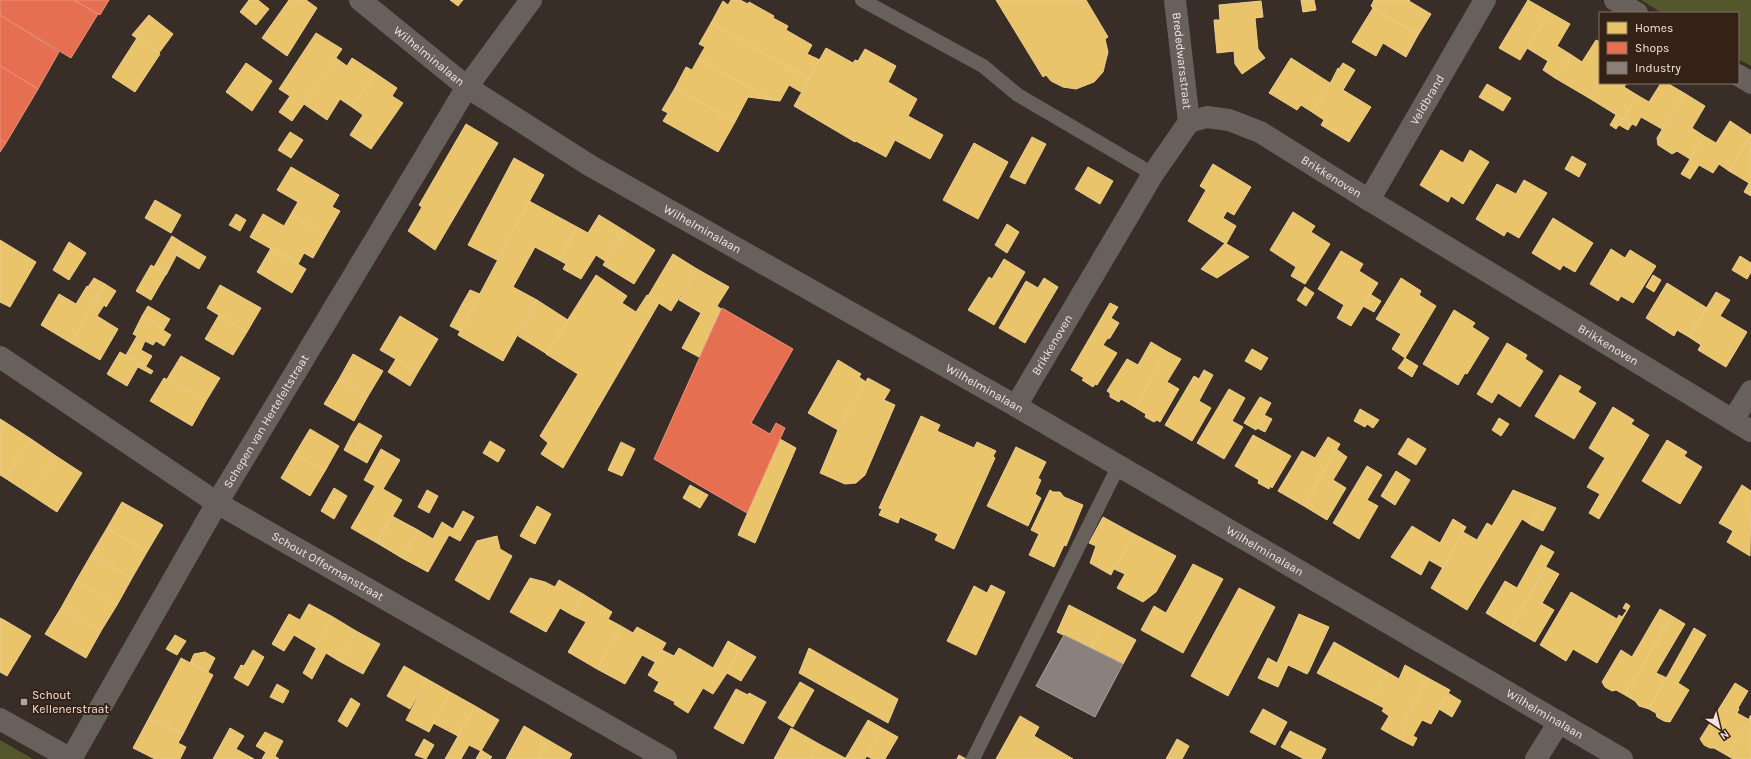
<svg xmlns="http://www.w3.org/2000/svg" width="1751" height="759" font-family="Karla,sans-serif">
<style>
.green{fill:#53572b}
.homes{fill:#e9c46a;stroke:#ecce8d}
.shops{fill:#e76f51;stroke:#eb927b}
.industry{fill:#8a817c;stroke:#aa9f99}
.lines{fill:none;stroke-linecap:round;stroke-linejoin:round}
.lane{stroke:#68605b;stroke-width:14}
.street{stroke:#68605b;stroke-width:22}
.poi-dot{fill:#b2a59e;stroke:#352217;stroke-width:1.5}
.labels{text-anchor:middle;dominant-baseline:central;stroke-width:4;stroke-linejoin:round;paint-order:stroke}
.street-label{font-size:12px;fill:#f3e5de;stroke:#352217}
.poi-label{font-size:12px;fill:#f3e5de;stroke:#352217;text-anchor:start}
</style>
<rect width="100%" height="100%" fill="#392e27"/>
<g class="green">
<polygon points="1641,0 1751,0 1751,66 1738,59 1738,13 1662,13"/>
<polygon points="0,740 33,759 0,759"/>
</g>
<g class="homes">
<polygon points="249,0 258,0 269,9 256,25 240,12"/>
<polygon points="289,0 306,0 317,8 287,56 262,38"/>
<polygon points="450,0 463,0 458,6"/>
<polygon points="731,0 740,0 748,4 749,2 774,16 773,18 788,26 786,30 812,45 807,54 820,60 809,79 711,23 723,1 728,5"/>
<polygon points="996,0 1086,0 1108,37 1105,39 1108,52 1103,72 1094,82 1076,89 1063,87 1051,81 1046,75 1043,77"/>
<polygon points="1301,0 1314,0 1316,10 1303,12"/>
<polygon points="1374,0 1410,0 1409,1 1431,14 1418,35 1373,8 1371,6"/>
<polygon points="1528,0 1549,12 1520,60 1499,48"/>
<polygon points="1261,1 1263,17 1255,18 1258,49 1265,58 1242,74 1235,64 1234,51 1217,53 1214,20 1220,20 1219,5"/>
<polygon points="1373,8 1418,35 1406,57 1383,43 1376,56 1352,42"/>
<polygon points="1549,12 1570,24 1557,46 1570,54 1555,78 1543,70 1548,61 1527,48"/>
<polygon points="149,15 173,34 159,53 132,35"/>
<polygon points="711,23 809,79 801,92 789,85 780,101 771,100 698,59 705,47 699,44"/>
<polygon points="316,33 342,49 304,104 292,121 279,112 290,96 279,89"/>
<polygon points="137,38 160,54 135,92 112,77"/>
<polygon points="1596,40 1600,42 1600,80 1589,98 1555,78 1570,54 1582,62"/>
<polygon points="826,48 853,63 855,60 858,61 865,49 896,66 888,82 917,99 908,116 943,135 930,159 895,140 886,157 856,141 855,142 794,106"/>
<polygon points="336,58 347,66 352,58 375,73 352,107 340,99 327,120 304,104"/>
<polygon points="1291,58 1330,83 1312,112 1301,105 1297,110 1269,93"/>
<polygon points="698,59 771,100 748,97 735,122 675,88 686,67 692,70"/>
<polygon points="246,63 272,81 252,111 226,92"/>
<polygon points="1343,63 1355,70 1343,90 1371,107 1349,142 1321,125 1324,120 1312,112 1332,80 1338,68 1339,69"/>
<polygon points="375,73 397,88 392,96 403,103 371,149 350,135 363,115 352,107"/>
<polygon points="1600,80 1600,83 1627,83 1624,87 1637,95 1623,119 1589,98"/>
<polygon points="1661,83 1667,83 1684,93 1662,129 1641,117 1636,126 1623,119 1637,95 1649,102"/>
<polygon points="1487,84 1511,98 1503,111 1479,97"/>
<polygon points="675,88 735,122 718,152 663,121 668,113 662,110"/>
<polygon points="1684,93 1705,106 1692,128 1704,136 1690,159 1677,151 1672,154 1658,145 1657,138"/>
<polygon points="1616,115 1623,119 1616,129 1610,125"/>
<polygon points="1623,119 1632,124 1628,130 1619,125"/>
<polygon points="1730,121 1751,135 1729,171 1719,164 1713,173 1699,165 1690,179 1681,174 1704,136 1716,143"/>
<polygon points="466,124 498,143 435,250 408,231 422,207 419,205"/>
<polygon points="290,132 303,140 291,158 278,150"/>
<polygon points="1751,135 1751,196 1744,192 1749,183 1729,171"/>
<polygon points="1032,137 1046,144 1025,184 1010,177"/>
<polygon points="974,143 1008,162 978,219 943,200"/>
<polygon points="1441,150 1463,163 1470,150 1489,162 1463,204 1451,196 1448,202 1420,185"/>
<polygon points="1572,156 1586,164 1579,177 1565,169"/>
<polygon points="514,158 544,175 497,260 468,245"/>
<polygon points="1213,164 1251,187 1234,215 1227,211 1223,218 1236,226 1226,244 1188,221 1206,190 1200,186"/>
<polygon points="291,167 339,195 332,207 340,211 326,235 291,214 298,202 277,190"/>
<polygon points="1088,167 1113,181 1100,204 1075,189"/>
<polygon points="1524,180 1547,193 1519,238 1507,231 1504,236 1476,219 1497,184 1516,194"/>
<polygon points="155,200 181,215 171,233 145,218"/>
<polygon points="529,201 577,227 559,260 535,247 513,287 537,300 503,361 458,335"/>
<polygon points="1293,212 1315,226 1311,232 1330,244 1305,284 1291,276 1296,267 1270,250"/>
<polygon points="236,214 246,220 240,231 229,225"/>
<polygon points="263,214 284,226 291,214 326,235 313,258 304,253 298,264 250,237"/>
<polygon points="599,215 625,231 605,261 596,255 581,279 563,269 566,264 559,260 577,227 588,233"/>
<polygon points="1553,218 1593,243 1575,272 1563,265 1560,270 1532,253"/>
<polygon points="1007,224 1019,232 1007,253 995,245"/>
<polygon points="625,231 655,250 634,284 603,265"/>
<polygon points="172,236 183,243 166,275 154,267"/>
<polygon points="0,240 36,262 10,307 0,302"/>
<polygon points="69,242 86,253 69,280 53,270"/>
<polygon points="183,243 206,257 199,269 176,255"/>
<polygon points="1225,243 1249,257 1217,278 1201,269"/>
<polygon points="271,248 306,269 292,293 257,272"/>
<polygon points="1611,249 1625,258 1630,250 1656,266 1633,303 1621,296 1618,301 1590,284"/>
<polygon points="1341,251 1363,264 1359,271 1378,283 1351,326 1337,318 1344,305 1318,289"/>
<polygon points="673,254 697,269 671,311 648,296"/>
<polygon points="1740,256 1751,263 1751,272 1747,279 1732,270"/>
<polygon points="1004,259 1025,272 994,325 968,310 989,277 992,279"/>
<polygon points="151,265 166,274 151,300 136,291"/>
<polygon points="697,269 729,287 717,306 721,309 699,357 682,348 701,313 679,300"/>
<polygon points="596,275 627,296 622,303 636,312 647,295 659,303 563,468 541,454 548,443 540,436 578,374 546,354"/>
<polygon points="1653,275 1661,280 1654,292 1646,287"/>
<polygon points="94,278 105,284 71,343 41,325 59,294 76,304 87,286 88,287"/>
<polygon points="1044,278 1058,287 1025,343 999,328 1026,281 1038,288"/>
<polygon points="1401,278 1421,291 1419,295 1436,306 1405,358 1392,349 1401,334 1376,319"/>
<polygon points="1667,283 1707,308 1689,337 1677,330 1674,336 1646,318"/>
<polygon points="105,284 116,291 106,307 104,305 97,316 118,329 100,360 71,343"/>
<polygon points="220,285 261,308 247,332 207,308"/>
<polygon points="1305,287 1314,293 1306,306 1297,300"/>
<polygon points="470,290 480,294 472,310 462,304"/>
<polygon points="1716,292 1730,300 1720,316 1747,332 1726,367 1698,350 1701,345 1689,337"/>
<polygon points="1370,294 1381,301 1374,312 1363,306"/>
<polygon points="537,300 568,320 547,354 518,336"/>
<polygon points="1110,303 1118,307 1111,318 1119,323 1110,338 1107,339 1103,345 1117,353 1097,385 1095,384 1093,387 1082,380 1084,378 1071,370"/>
<polygon points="462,304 472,310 460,331 450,326"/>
<polygon points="148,306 170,319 164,329 142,316"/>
<polygon points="1454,310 1475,323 1472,327 1489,338 1467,374 1465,373 1458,385 1423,364"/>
<polygon points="219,315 247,332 233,355 205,339"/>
<polygon points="142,316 164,329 163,330 171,335 164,346 156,341 153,345 145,341 141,350 152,356 146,366 126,355 137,336 133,334"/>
<polygon points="400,316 438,339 418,372 380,350"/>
<polygon points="1151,342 1166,351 1136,408 1121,399 1119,402 1110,397 1110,393 1107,391 1127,359 1138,365"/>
<polygon points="1507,343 1527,355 1525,359 1543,371 1520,407 1498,393 1492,403 1477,394"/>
<polygon points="1252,349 1268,358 1261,370 1245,361"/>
<polygon points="1166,351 1181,359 1167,382 1179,389 1160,422 1157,420 1154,422 1145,417 1146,414 1136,408"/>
<polygon points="120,352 140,363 127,386 107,374"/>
<polygon points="353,354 383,371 368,396 339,379"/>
<polygon points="181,356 220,378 206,401 167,379"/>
<polygon points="1405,358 1418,366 1412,377 1398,368"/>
<polygon points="396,359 418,372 410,386 388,372"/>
<polygon points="838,360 861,374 859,377 866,382 868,378 838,430 808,413"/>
<polygon points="140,363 153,371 151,374 138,367"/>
<polygon points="1204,370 1213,375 1199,401 1211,408 1192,441 1165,425 1194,376 1199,379"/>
<polygon points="1560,375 1581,387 1578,392 1596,403 1574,439 1535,416"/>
<polygon points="164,378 206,401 192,426 150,401"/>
<polygon points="868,378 890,390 884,400 895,405 865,475 856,483 845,484 820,473 838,430"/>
<polygon points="339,379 368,396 354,421 324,404"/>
<polygon points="1229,389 1245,398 1232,421 1243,427 1224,459 1197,443"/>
<polygon points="1260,397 1271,403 1256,430 1244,423"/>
<polygon points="1613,407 1634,420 1631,424 1649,435 1599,519 1589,513 1600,494 1587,487 1605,458 1589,448"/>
<polygon points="1360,409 1379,420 1373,428 1367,424 1365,427 1354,421"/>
<polygon points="1264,415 1272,419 1265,432 1257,428"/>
<polygon points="921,416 940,425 937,431 974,448 977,442 996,451 993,456 995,458 954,549 935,540 938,534 900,517 898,523 879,515 882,509 879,508"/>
<polygon points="1499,418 1509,424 1501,436 1492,430"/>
<polygon points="0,419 5,422 0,431"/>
<polygon points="5,422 31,439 5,478 0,475 0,431"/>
<polygon points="359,423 382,436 374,450 351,436"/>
<polygon points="310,429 339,446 325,471 295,454"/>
<polygon points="1253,435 1291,456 1272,488 1270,486 1269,489 1258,483 1259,480 1235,466"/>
<polygon points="351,436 374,450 367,463 344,450"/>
<polygon points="1328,437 1340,444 1304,506 1278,491 1302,451 1315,458"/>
<polygon points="1408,438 1426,449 1416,465 1398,454"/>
<polygon points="31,439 56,456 31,495 5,478"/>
<polygon points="780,439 796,448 755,543 738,535"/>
<polygon points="1667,440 1687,452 1684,456 1702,467 1680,504 1642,481"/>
<polygon points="490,441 505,450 498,462 483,453"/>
<polygon points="621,442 635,449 622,476 608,470"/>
<polygon points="1016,447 1046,462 1038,478 1041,480 1035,494 1041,498 1028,526 987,506"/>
<polygon points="381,449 400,460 383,489 402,500 377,543 351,528 375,486 364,480"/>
<polygon points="1336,449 1347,457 1333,480 1346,488 1327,520 1304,506"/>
<polygon points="295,454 325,471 310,496 281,478"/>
<polygon points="56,456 82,473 57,512 31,495"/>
<polygon points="1367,466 1382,475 1367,500 1378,506 1359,539 1333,523"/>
<polygon points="1396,471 1410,480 1395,505 1381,496"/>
<polygon points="690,485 708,495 700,508 683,498"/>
<polygon points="1742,485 1751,491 1750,556 1727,542 1733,531 1719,523"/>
<polygon points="334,488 347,496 334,519 321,511"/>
<polygon points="427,490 438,496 429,513 418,507"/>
<polygon points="1050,490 1053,492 1060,492 1064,497 1083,505 1066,546 1064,545 1054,567 1029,555 1039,534 1031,530"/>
<polygon points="1513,490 1544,503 1531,525 1522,519 1467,610 1431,588 1463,532 1477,540 1487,523 1492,526"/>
<polygon points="122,502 163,525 147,552 107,528"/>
<polygon points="1544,503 1556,508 1543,531 1531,525"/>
<polygon points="537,506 551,514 535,544 520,536"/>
<polygon points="463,511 474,517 460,541 449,535 428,572 402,558 418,530 433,539 442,522 453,529"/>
<polygon points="392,516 418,530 402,558 377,543"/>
<polygon points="1103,517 1134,534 1119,563 1117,562 1111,575 1090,563 1096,546 1089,543"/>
<polygon points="1453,519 1466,527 1443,568 1429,560 1421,575 1391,557 1412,526 1440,543"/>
<polygon points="107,528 147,552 132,578 91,555"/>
<polygon points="1134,534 1176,556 1156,592 1143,602 1117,588 1125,574 1114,569 1117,562 1119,563"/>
<polygon points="497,536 500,549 512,556 489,600 455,580 477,541"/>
<polygon points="1541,545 1554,552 1511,628 1486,613 1505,581 1517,588"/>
<polygon points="91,555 132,578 117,605 76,581"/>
<polygon points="1193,564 1223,579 1183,653 1141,630 1154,606 1166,613"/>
<polygon points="1546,567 1559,574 1542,603 1554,610 1535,642 1511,628"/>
<polygon points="530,578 545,582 555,587 559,580 583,594 572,615 560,608 546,632 510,612"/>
<polygon points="76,581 117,605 101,631 61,608"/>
<polygon points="991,585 1005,592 976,655 947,641 974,586 987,593"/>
<polygon points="1239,588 1275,607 1228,696 1191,676"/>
<polygon points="1571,592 1617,619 1619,615 1622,617 1627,610 1623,608 1626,603 1630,606 1597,663 1573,649 1566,661 1540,645"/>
<polygon points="583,594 612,612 608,619 621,626 597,669 568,652 586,622 572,615"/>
<polygon points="309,604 333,617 316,648 294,635 284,651 272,644 289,614 300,620"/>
<polygon points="1069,605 1104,623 1091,648 1057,632"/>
<polygon points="61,608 101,631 86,658 45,634"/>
<polygon points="1660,609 1672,616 1625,695 1616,690 1612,691 1605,687 1602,682 1621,650 1632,657"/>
<polygon points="1299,614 1329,627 1309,671 1307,674 1288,665 1278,687 1258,678 1268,658 1277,663"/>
<polygon points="1672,616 1685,624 1656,673 1667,678 1649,709 1639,706 1635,701 1625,695"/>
<polygon points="333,617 356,631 339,661 326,653 312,679 303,673"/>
<polygon points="0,618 4,620 0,627"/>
<polygon points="4,620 31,636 7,676 0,672 0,627"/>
<polygon points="1104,623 1136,640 1123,664 1091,648"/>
<polygon points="621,626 633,633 637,627 666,643 655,662 642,655 625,684 597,669"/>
<polygon points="1694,628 1706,635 1678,683 1689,690 1670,722 1664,721 1657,717 1656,713 1649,709"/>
<polygon points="356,631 380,644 363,674 339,661"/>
<polygon points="175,635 186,641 177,655 166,649"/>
<polygon points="728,641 740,648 727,673 713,694 703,688 688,713 674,704 675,702 654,691 659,682 648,675 662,650 674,656 679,648 713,668"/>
<polygon points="1334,642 1387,672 1371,701 1317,673"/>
<polygon points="740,648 756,657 741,681 727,673"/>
<polygon points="809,648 898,699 888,723 799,673"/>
<polygon points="253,650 264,657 248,686 234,678 241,665 244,666"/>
<polygon points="205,652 215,658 208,672 190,663 194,654"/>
<polygon points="181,658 213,675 183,734 149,718"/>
<polygon points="1405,665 1428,678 1401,727 1405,730 1399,739 1381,729 1389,716 1382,711 1384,708 1371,701 1387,672 1399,679"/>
<polygon points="404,666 427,679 410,709 387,696"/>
<polygon points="1428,678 1450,690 1431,724 1422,720 1413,736 1417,738 1413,746 1399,739 1405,730 1401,727"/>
<polygon points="427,679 450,692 429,732 406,720"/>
<polygon points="800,682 814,690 793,727 778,718"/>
<polygon points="1735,683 1748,691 1738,708 1739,709 1737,713 1748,719 1728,756 1714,748 1710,748 1704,745 1700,739"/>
<polygon points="277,684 289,691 283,703 270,697"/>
<polygon points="736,689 748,695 749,693 766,702 743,744 714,728"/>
<polygon points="450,692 475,706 458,736 433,723"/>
<polygon points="1448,693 1461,701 1452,717 1439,709"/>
<polygon points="351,698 360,704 347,727 338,721"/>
<polygon points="475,706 499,720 481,751 469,745 461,759 445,759"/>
<polygon points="1263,709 1287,722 1275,745 1250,732"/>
<polygon points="1751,715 1751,759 1733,759 1728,756"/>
<polygon points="1020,716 1039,727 1034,736 1073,759 996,759"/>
<polygon points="149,718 183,734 178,743 186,747 180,759 155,759 133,748"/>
<polygon points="868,720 882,728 865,759 845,759"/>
<polygon points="524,726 548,740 537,759 506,759"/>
<polygon points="230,728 244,736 236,749 254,759 213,759"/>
<polygon points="791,728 819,744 810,759 774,759"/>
<polygon points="882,728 898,737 885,759 872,759 867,756"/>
<polygon points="1290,731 1326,749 1321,759 1304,759 1281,747"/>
<polygon points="265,732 275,737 266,752 256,746"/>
<polygon points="275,737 283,741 275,756 279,759 262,759"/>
<polygon points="424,739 434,745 426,759 415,755"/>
<polygon points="1177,739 1189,746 1182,759 1166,759"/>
<polygon points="548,740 572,754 569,759 537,759"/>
<polygon points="819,744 845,758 845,759 810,759"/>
<polygon points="481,750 492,757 490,759 476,759"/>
<polygon points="959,755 966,759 957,759"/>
</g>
<g class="shops">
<polygon points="0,0 74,0 98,14 71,58 0,15"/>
<polygon points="74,0 109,0 100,15"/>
<polygon points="0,15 59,52 38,89 0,66"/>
<polygon points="0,66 38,89 6,143 0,139"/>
<polygon points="0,139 6,143 0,152"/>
<polygon points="722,308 793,349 751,423 770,434 776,423 785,428 747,513 654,459"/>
</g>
<polygon class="industry" points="1064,635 1123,664 1095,717 1036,686"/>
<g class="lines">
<g class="lane">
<polyline points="862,0 983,66 1018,95 1153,174"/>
<polyline points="973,759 1118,467"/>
</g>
<g class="street">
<path id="s1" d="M360 0 467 87 589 165 1016 406 1622 759"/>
<path id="s2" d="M1175 0 1189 122"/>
<polyline points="1615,0 1637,13"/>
<polyline points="1738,75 1751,83"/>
<path id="s3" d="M1369 200 1485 0"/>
<path id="s4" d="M0 357 217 503 666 759"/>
<path id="s5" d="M1016 406 1153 174 1189 122 1207 117 1229 120 1260 132 1369 200 1751 431"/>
<polyline points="1733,420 1751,391"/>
<polyline points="0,719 71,759"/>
<path id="s6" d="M71 759 217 503 467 87 531 0"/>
<polyline points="1536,759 1559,722"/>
</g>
</g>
<rect class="poi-dot" x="20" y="698" width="8" height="8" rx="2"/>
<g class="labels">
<g class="street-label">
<text stroke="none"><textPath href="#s1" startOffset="89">Wilhelminalaan</textPath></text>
<text stroke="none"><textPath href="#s2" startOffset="61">Brededwarsstraat</textPath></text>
<text stroke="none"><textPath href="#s3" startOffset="116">Veldbrand</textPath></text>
<text stroke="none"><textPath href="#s5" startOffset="491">Brikkenoven</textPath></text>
<text stroke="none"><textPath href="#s1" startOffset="413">Wilhelminalaan</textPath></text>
<text stroke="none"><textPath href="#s5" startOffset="815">Brikkenoven</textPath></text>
<text stroke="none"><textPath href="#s5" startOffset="71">Brikkenoven</textPath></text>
<text stroke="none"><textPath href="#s1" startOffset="737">Wilhelminalaan</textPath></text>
<text stroke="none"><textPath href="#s6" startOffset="390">Schepen van Hertefeltstraat</textPath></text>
<text stroke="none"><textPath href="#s1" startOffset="1061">Wilhelminalaan</textPath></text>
<text stroke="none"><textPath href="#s4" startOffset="389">Schout Offermanstraat</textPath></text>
<text stroke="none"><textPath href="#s1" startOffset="1385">Wilhelminalaan</textPath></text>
</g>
<g class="poi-label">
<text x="32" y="695">Schout<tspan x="32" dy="14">Kellenerstraat</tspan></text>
</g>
</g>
<rect x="1599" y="12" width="140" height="72" fill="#352217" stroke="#817067"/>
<rect x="1607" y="22" width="20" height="12" fill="#e9c46a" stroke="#817067"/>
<text x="1635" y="32" font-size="12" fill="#f3e5de">Homes</text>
<rect x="1607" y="42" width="20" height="12" fill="#e76f51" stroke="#817067"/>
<text x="1635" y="52" font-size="12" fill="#f3e5de">Shops</text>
<rect x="1607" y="62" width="20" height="12" fill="#8a817c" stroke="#817067"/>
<text x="1635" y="72" font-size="12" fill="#f3e5de">Industry</text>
<g transform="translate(1719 727) rotate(145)" stroke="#352217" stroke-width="3" paint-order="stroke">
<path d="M0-3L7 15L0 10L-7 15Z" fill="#f3e5de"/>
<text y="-6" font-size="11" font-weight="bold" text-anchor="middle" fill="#f3e5de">N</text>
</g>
</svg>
